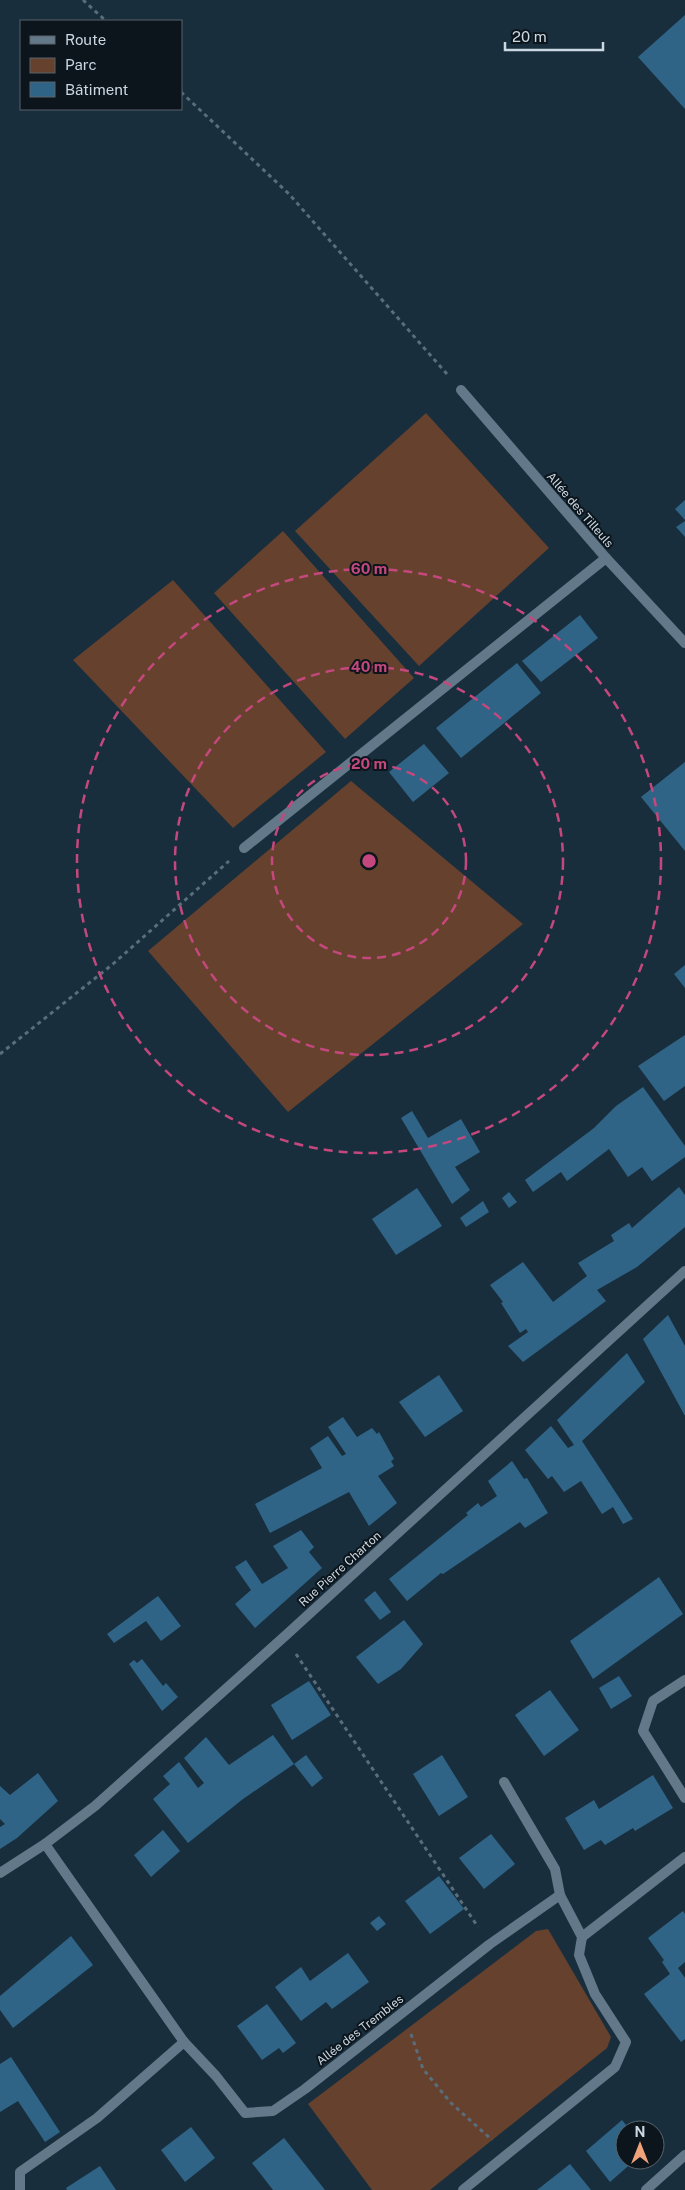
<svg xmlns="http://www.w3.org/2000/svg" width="685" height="2190" font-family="'Public Sans',sans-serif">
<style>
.green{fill:#66412d}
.building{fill:#306486}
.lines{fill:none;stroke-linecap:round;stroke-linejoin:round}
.path{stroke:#5a6d7a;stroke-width:3;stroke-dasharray:4 4;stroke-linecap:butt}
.service{stroke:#637888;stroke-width:10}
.minor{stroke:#637888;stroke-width:10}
.tertiary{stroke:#637888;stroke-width:10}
.ring{fill:none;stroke:#c4487d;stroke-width:2.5;stroke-dasharray:9 6}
.labels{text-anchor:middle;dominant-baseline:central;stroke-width:4;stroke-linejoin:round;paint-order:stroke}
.street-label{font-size:12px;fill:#cbd8e2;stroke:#0c151c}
.centre{fill:#c4487d;stroke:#0c151c;stroke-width:2.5}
.ring-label{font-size:15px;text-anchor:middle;font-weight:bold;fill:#c4487d;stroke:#0c151c;stroke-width:4;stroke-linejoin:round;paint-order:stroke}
</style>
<rect width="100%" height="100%" fill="#182e3d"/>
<g class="green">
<polygon points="426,413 549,548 419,666 295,531"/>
<polygon points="283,531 414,678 345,739 214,593"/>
<polygon points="173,580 326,752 233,828 73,660"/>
<polygon points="351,781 523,924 288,1112 148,951"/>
<polygon points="548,1929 611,2037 607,2048 430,2190 372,2190 308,2104 536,1931"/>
</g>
<g class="building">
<polygon points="685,15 685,109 638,57"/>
<polygon points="685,500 685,520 675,509"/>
<polygon points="685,521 685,537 676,527"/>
<polygon points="580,615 598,638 541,682 522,661"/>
<polygon points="517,663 541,693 461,758 436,728"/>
<polygon points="424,744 449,773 413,802 389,772"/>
<polygon points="685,762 685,851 641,797"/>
<polygon points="685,965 685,988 674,974"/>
<polygon points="685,1035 685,1086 664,1101 638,1066"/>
<polygon points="643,1087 685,1146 685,1157 652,1181 642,1167 628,1177 609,1149 567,1181 561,1172 533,1192 525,1180 594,1128 616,1106"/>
<polygon points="412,1111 428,1138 461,1119 480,1152 455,1167 470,1190 452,1204 401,1118"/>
<polygon points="679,1187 685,1195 685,1227 637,1267 597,1290 606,1301 523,1362 508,1346 528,1332 526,1329 520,1333 501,1303 503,1302 490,1285 523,1262 553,1302 587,1276 578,1263 614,1241 611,1235 629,1223 632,1228"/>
<polygon points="417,1188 442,1226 396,1255 372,1219"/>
<polygon points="509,1192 517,1202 509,1208 502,1198"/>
<polygon points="483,1201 489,1212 466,1227 460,1218"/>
<polygon points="668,1315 685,1346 685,1416 643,1339"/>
<polygon points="627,1353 645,1382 582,1441 633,1519 623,1524 613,1507 602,1514 581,1481 564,1492 552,1476 548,1479 525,1450 551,1426 568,1448 574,1445 557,1420"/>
<polygon points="439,1375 463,1411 425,1437 399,1402"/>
<polygon points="343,1417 357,1437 372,1428 377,1434 379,1432 394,1459 391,1461 394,1466 378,1476 397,1503 369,1526 349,1492 270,1533 255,1504 322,1468 310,1448 328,1436 342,1456 346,1454 328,1427"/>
<polygon points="512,1461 524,1479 527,1478 548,1513 525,1528 520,1522 443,1574 441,1573 407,1601 389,1579 468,1515 466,1513 478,1503 481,1507 497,1496 488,1481"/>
<polygon points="301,1530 314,1547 309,1552 322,1568 255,1628 235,1604 251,1590 235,1567 246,1560 262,1584 288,1568 273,1546"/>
<polygon points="659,1577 683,1614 593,1679 570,1641"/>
<polygon points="375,1591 391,1612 380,1620 364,1600"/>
<polygon points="158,1596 181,1626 161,1641 146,1621 114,1643 107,1634"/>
<polygon points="404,1620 423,1644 401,1669 378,1684 356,1657"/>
<polygon points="142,1659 163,1686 166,1683 178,1697 162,1711 129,1664 134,1660 137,1663"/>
<polygon points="619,1676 632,1696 611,1709 599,1688"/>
<polygon points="309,1681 331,1715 292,1740 271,1705"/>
<polygon points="550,1690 579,1730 544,1756 515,1715"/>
<polygon points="273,1735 294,1764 243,1799 188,1843 153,1799 170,1784 163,1776 179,1762 198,1788 204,1783 184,1758 206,1737 229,1765"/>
<polygon points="306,1755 323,1778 312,1787 294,1764"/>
<polygon points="442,1755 468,1797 439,1816 413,1774"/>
<polygon points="38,1773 58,1801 17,1838 0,1849 0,1827 5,1824 0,1819 0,1786 10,1795"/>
<polygon points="653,1775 673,1808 635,1831 633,1828 605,1845 601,1840 584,1850 565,1818 594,1800 599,1809"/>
<polygon points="163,1830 180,1851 151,1877 134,1855"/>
<polygon points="491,1834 515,1864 484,1889 459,1858"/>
<polygon points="439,1876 464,1909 430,1934 405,1901"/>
<polygon points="683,1911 685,1914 685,1962 678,1968 685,1978 685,2039 681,2042 644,1994 670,1974 662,1962 664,1960 648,1938"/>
<polygon points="379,1916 386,1924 377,1931 370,1923"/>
<polygon points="71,1936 93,1965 13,2028 0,2010 0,1996"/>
<polygon points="348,1953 369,1982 332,2009 326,2002 301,2021 275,1987 301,1967 310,1981"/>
<polygon points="267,2004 296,2043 283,2053 279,2048 262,2060 237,2026"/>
<polygon points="11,2057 60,2132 45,2142 18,2101 0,2112 0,2064"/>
<polygon points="622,2120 630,2130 625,2130 625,2160 635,2160 610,2182 586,2151"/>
<polygon points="191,2127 215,2158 185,2182 161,2150"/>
<polygon points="284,2138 325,2190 273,2190 252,2163"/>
<polygon points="570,2164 591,2190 537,2190"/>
<polygon points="100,2166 116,2190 67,2190 66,2188"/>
</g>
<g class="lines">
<g class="path">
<polyline points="83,0 106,21"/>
<polyline points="181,92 289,194 447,374"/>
<polyline points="0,1054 113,964 229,861"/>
<polyline points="296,1654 478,1927"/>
<polyline points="411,2034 423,2069 451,2103 492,2140"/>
</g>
<g class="service">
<polyline points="461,390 606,558 685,643"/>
<polyline points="244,848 606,558"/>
</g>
<g class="minor">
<polyline points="685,1680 653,1701 643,1731 685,1798"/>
<polyline points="45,1844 184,2042 216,2076 245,2113 273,2111 305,2089 490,1944 560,1895"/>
<polyline points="582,1937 685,1857"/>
<polyline points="20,2190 20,2172 97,2118 184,2042"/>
<polyline points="463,2190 615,2067 626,2042 595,1994 579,1955 582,1937 560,1895 555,1869 504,1782"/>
<polyline points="646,2190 685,2155"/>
</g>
<polyline class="tertiary" points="0,1873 45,1844 95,1806 285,1636 685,1271"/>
</g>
<g class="ring">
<circle cx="369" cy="861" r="97"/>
<circle cx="369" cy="861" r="194"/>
<circle cx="369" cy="861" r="292"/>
</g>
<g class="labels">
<g class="street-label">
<text transform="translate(580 510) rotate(49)">Allée des Tilleuls</text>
<text transform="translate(340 1569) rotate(-42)">Rue Pierre Charton</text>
<text transform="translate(360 2030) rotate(-38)">Allée des Trembles</text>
</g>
</g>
<circle cx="369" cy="861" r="8" class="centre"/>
<g class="ring-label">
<text x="369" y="574">60 m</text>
<text x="369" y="672">40 m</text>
<text x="369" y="769">20 m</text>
</g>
<rect x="20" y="20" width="162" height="90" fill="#0c151c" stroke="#58636b"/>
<rect x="30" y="36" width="25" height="8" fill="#637888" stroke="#58636b"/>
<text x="65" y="45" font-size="15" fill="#cbd8e2">Route</text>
<rect x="30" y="58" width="25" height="15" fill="#66412d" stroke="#58636b"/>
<text x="65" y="70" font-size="15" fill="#cbd8e2">Parc</text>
<rect x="30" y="82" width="25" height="15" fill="#306486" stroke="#58636b"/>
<text x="65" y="95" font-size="15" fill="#cbd8e2">Bâtiment</text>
<g transform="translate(640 2145)"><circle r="24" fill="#0c151c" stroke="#58636b"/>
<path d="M0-4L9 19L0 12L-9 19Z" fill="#f0a27a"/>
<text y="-8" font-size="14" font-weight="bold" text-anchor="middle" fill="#cbd8e2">N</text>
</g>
<path d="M505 42v8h98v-8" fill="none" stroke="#cbd8e2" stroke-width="2.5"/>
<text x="512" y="42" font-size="15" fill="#cbd8e2" stroke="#0c151c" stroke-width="4" paint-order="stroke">20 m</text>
</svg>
